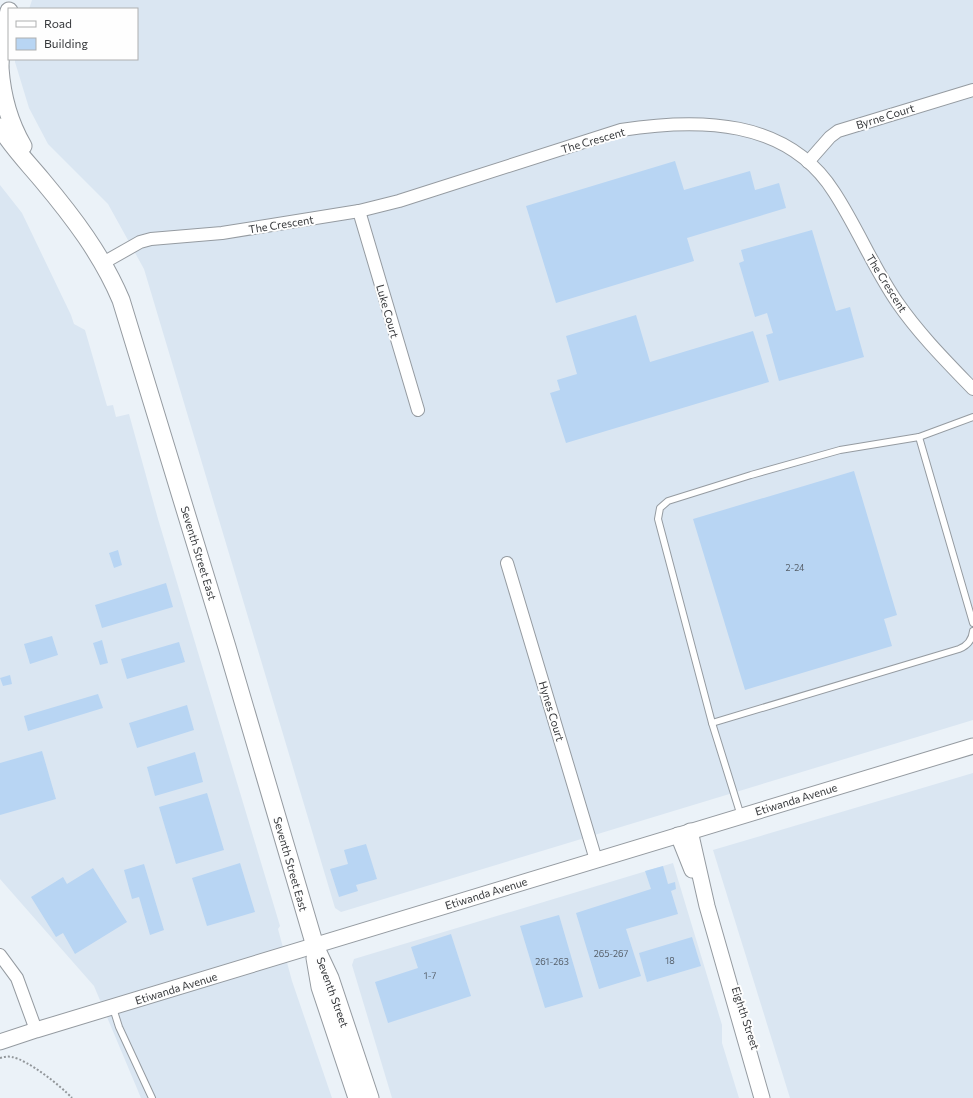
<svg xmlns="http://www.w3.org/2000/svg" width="973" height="1098" font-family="Commissioner,sans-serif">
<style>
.built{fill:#dae6f2}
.building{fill:#b8d5f3}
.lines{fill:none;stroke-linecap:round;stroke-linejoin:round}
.service-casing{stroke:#959ba1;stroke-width:8}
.minor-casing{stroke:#959ba1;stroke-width:14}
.tertiary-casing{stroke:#959ba1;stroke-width:17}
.secondary-casing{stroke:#959ba1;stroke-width:19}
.path{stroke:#92979b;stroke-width:2;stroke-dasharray:2 2;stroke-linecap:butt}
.service{stroke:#fff;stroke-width:6}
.minor{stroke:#fff;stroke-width:12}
.tertiary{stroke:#fff;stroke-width:15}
.secondary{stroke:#fff;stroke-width:17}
.labels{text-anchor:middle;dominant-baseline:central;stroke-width:4;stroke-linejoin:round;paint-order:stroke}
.number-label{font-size:9px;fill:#565f69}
.street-label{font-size:11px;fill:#36383b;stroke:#fefefe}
</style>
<rect width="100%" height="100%" fill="#ebf2f8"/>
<g class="built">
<polygon points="32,0 973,0 973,720 341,912 335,908 144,269 108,204 48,144 29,108 15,62 15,59 137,59 137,9 29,9"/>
<polygon points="0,185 22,213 71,315 74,324 85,330 107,406 113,405 116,417 129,414 158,519 280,926 278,929 292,981 332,1098 141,1098 94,986 0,879"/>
<polygon points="973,773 973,1098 790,1098 713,850"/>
<polygon points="673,863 722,1025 722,1043 739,1098 392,1098 352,965 354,959"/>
</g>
<g class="building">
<polygon points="675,161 684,190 750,171 755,190 779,183 786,208 687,238 694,261 556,303 526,206"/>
<polygon points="812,230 836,311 850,307 864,357 779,381 766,335 773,333 767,313 755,317 739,263 744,261 741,250"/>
<polygon points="636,315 650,362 753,331 769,382 566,443 550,393 560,390 557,380 577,374 566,336"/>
<polygon points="854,471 897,615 884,619 892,646 745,690 693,519"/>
<polygon points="118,550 122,565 114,568 109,553"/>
<polygon points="166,583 173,607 102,628 95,605"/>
<polygon points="52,636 58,655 30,664 24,644"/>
<polygon points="102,640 108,663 100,665 93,643"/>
<polygon points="179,642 185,662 127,679 121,659"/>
<polygon points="10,675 12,684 3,686 0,678"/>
<polygon points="98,694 103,708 28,731 24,716"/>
<polygon points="187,705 194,730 137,748 129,723"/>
<polygon points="42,751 56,799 0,815 0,763"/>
<polygon points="195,752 203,782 155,796 147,767"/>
<polygon points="207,793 224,850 176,864 159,807"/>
<polygon points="366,844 377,879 356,885 358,891 339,897 330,869 348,864 344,850"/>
<polygon points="240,863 255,912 207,926 192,878"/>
<polygon points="144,864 164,930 150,935 139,897 132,899 124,870"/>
<polygon points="663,866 668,884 675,882 676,889 671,891 678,914 626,929 641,976 599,989 576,913 651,889 645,871"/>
<polygon points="93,868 127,922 75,954 63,933 56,937 31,897 63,877 67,884"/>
<polygon points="559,915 583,997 545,1008 520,926"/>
<polygon points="451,934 471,996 388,1023 375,982 418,968 411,947"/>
<polygon points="692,937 701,966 647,982 639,953"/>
</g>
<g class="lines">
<g class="service-casing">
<g id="service">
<polyline points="919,437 973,623"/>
<path d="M712 723 959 649C967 646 972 641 973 631"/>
<polyline points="741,816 712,723 658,519 660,508 668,501 751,475 840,450 919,437 973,417"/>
<polyline points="113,1008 119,1027 152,1098"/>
</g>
</g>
<g class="minor-casing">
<g id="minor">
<polyline points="808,162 830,137 838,131 973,90"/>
<polyline points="359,211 418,410"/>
<path d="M103 263 140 242 151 239 222 233 359 211 399 201 621 130C698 118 787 118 834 192 857 227 873 267 897 302 919 334 946 361 973 389"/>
<polyline points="507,563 596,860"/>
<polyline points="0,955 17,978 36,1030"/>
</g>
</g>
<g class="tertiary-casing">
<g id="tertiary">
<polyline points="690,831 707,906 762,1098"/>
<polyline points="678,835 692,870"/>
<polyline points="0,1042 36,1030 973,746"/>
</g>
</g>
<g class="secondary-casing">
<g id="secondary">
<polyline points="0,66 1,43 9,11"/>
<path d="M0 68C2 96 9 122 23 146"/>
<path d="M0 127C12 147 27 162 42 180 73 217 102 255 121 300L227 647 315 946 330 978 370 1098"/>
<polyline points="315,958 320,987 357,1098"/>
</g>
</g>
<path class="path" d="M0 1058C4 1057 8 1056 12 1057 28 1060 61 1086 72 1098"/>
<use href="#service" class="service"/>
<use href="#minor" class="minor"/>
<use href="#tertiary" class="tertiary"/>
<use href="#secondary" class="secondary"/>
</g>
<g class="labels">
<g class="number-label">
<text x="795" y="567">2-24</text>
<text x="611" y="953">265-267</text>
<text x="670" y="960">18</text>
<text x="552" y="961">261-263</text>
<text x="430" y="975">1-7</text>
</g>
<g class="street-label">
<text transform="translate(885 116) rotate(-17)">Byrne Court</text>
<text transform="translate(593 140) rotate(-16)">The Crescent</text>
<text transform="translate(281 224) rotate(-9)">The Crescent</text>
<text transform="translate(887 283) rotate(58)">The Crescent</text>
<text transform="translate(388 311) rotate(74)">Luke Court</text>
<text transform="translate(199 553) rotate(73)">Seventh Street East</text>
<text transform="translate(552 711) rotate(73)">Hynes Court</text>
<text transform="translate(796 799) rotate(-17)">Etiwanda Avenue</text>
<text transform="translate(291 864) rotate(74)">Seventh Street East</text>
<text transform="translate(486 893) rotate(-17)">Etiwanda Avenue</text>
<text transform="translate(176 988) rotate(-17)">Etiwanda Avenue</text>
<text transform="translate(333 992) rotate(70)">Seventh Street</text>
<text transform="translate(746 1018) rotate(72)">Eighth Street</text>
</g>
</g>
<rect x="8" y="8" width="130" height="52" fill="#fefefe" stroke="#aeafb0"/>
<rect x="16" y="21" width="20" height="6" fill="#ffffff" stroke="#aeafb0"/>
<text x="44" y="28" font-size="12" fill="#36383b">Road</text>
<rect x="16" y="38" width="20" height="12" fill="#b8d5f3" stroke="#aeafb0"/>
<text x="44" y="48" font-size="12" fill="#36383b">Building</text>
</svg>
